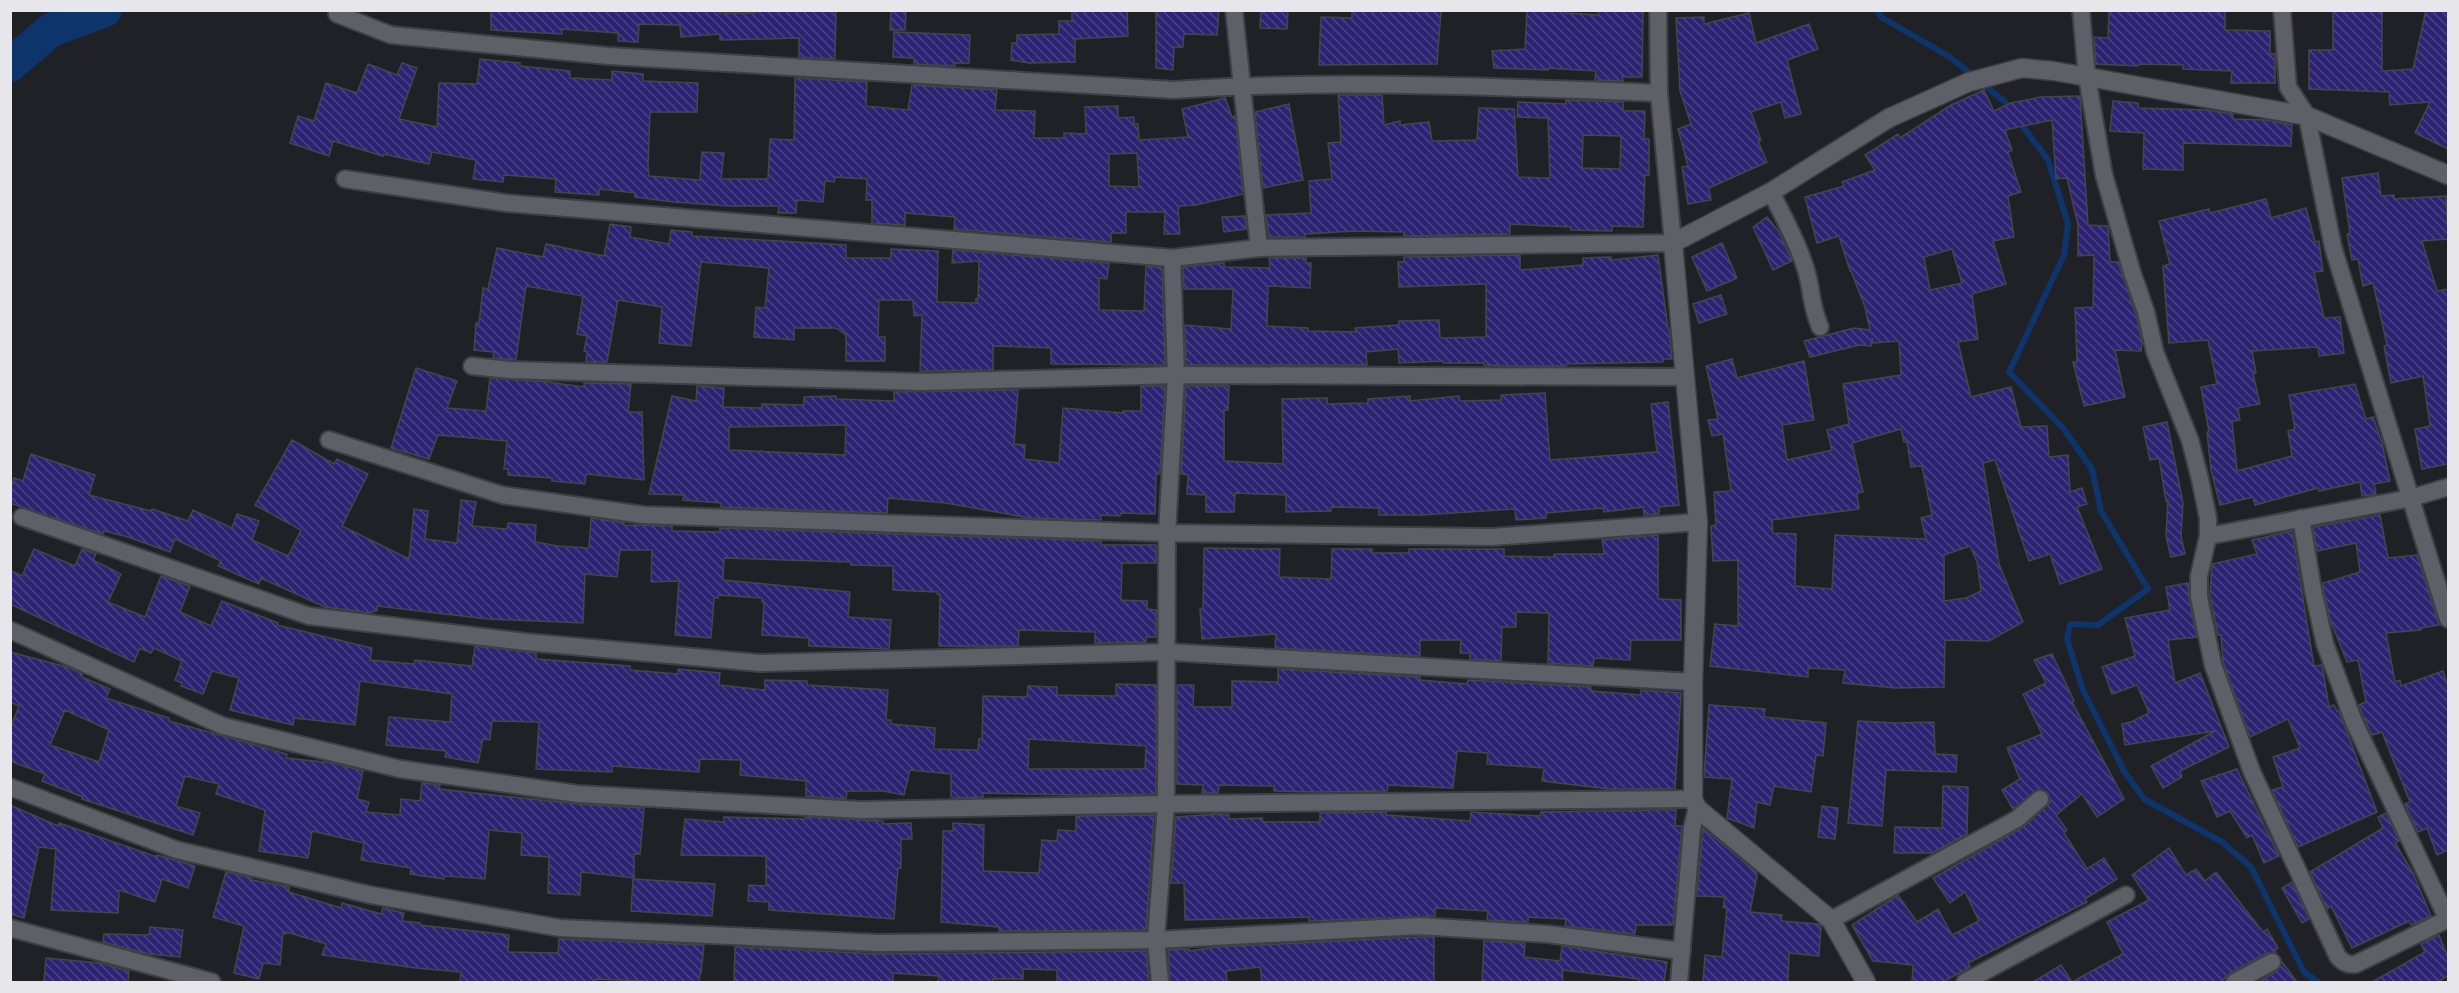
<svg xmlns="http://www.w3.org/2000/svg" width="2459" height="993" font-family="'PT Sans Narrow',sans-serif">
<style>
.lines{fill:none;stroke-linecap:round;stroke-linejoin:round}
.stream{stroke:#0e356b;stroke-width:6}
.river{stroke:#0e356b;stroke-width:34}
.building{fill:url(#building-back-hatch);stroke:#45454c;stroke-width:1.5;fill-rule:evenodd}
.minor-casing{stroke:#3f3f45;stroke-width:20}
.tertiary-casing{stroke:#3f3f45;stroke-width:21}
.minor{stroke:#5f5f67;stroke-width:16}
.tertiary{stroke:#5f5f67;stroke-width:18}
</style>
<defs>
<pattern id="building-back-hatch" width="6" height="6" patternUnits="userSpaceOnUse" patternTransform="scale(1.5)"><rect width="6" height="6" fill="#2d2372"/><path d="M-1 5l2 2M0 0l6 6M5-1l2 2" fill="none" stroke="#4b4386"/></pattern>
</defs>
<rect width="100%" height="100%" fill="#202127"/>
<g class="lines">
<g class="stream">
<polyline points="1877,10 1881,17 1950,57 2005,102 2012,111"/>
<polyline points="2018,120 2048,160 2068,224 2064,255 2009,372 2063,428 2092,469 2101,511 2148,589 2098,625 2070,624 2067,639 2083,690 2124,771 2144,799 2222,842 2251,867 2304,972 2318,982"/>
</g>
<polyline class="river" points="10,65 51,30 105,10"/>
</g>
<g class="building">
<polygon points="491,10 719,10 719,13 755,13 755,10 836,10 835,59 799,57 799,38 720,40 720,34 681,37 680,25 639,24 638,42 618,41 618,33 562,29 562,34 491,30"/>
<polygon points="891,10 906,10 905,30 890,30"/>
<polygon points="1072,10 1127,10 1128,36 1075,39 1075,62 1029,63 1011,60 1012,43 1017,43 1017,35 1059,34 1059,21 1072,21"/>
<polygon points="1171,10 1219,10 1217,35 1184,34 1183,47 1174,47 1173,70 1156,68 1156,12"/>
<polygon points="1261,10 1288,10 1287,29 1260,28"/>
<polygon points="1352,10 1441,10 1437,64 1319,65 1321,17 1352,18"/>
<polygon points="1527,10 1565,10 1565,13 1598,15 1599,10 1643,10 1642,77 1622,77 1623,81 1595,80 1596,71 1548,68 1548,70 1494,68 1492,51 1525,49"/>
<polygon points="2109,10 2225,10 2225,30 2270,31 2270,54 2275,54 2275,83 2231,83 2232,71 2183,69 2183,65 2138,64 2138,66 2096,64 2094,37 2108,38"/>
<polygon points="2333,10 2382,10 2382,71 2413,69 2426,10 2448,10 2448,149 2415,133 2430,102 2390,105 2389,92 2309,89 2309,50 2333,50"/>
<polygon points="1749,13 1756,43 1809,24 1818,49 1787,60 1801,114 1785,118 1781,102 1751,112 1761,140 1758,141 1767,162 1709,188 1711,200 1688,204 1682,167 1688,166 1678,129 1691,124 1680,91 1676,18 1704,17 1704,24"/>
<polygon points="894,32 970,35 969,63 955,63 955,66 914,64 914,58 893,57"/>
<path d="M480 59 520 63V66L570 71V78L612 80V71L643 74V81L698 83 697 112H650L648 165 649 176 700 180 702 152 724 153 721 179H768L770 139 794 140 795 78 867 82 866 106 908 110 912 85 997 90 995 110 1035 111 1034 138H1064V133L1086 134 1085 107 1118 106V118L1134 117V124H1138L1139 140 1188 137 1182 109 1225 98 1232 117 1235 116 1243 194 1196 205 1180 206 1178 210 1180 234H1164L1165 212H1126V233H1111V242L954 229 955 217 905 213V225L872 223V200H866L867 179 835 177 834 182 825 181 823 202 797 200 796 213H778L779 206H729L674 202 635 197V193L599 189V195L555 192 556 179 504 175 503 182 473 179 476 160 432 152 429 164 384 154 383 156 333 141 329 156 290 143 298 116 314 121 326 83 357 93 368 64 397 75 402 63 417 68 399 119 437 127 439 83 477 84ZM1137 153 1139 187 1109 186V154Z"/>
<path d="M1984 90 1994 111 2011 103 2041 97 2080 96 2088 225 2108 226 2110 262H2118L2136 315 2142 342 2141 351 2115 350 2125 397 2084 406 2073 362H2077L2075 308 2093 307 2094 255 2078 256V225L2067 178 2056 179 2052 120 2005 130 2012 150 2008 152 2021 192 2008 196 2014 237 1993 241 2006 284 1972 294 1978 339 1958 342 1971 397 2011 387 2021 427 2047 426 2049 457 2068 455 2070 492 2082 488 2087 504 2077 507 2102 569 2060 584 2050 554 2029 561 1995 460 1983 463 1999 564 2023 622 1989 641 1945 640 1944 687 1896 688 1843 683 1845 670 1808 668V677L1710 666 1715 624 1738 626V560L1713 561 1711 526 1716 525 1714 492 1731 491 1723 434 1712 436 1708 420 1718 419 1706 366 1732 359 1737 378 1804 361 1814 420 1782 425 1787 460 1832 450 1827 430 1849 424 1843 384 1901 375 1899 341 1873 343 1872 338 1871 346 1859 345 1810 357 1804 341 1854 328 1870 330 1865 307 1851 271H1850L1839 236 1817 243 1805 197 1844 186 1842 182 1875 170 1865 155 1898 134 1900 138 1951 105ZM1952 249 1962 283 1930 290 1924 257ZM1901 429 1904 442H1907L1911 467 1922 466 1932 515 1921 518 1926 539 1835 535 1832 589 1795 586 1796 534 1773 533 1772 520 1859 509 1857 493 1863 492 1852 443ZM1970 546 1977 562 1981 591 1966 598 1944 601V555Z"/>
<path d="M1338 95H1382L1384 125 1400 121V125L1429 122 1432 141 1477 140 1479 108 1514 109 1518 177 1550 178 1548 118 1517 117 1518 102 1566 104V100L1623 102V111H1645L1644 139H1649V175H1645L1643 227 1612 226V231L1571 230V227L1510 224V234L1404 236V232L1355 231 1305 234V237H1269L1266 215 1311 213 1309 181 1332 179 1328 143 1341 142ZM1583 135 1621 136 1620 169 1582 168Z"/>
<polygon points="2113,101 2138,103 2138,108 2207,110 2233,114 2233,119 2265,120 2292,125 2291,146 2183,143 2183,170 2143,169 2144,133 2110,131"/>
<polygon points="1289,104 1303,180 1263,188 1255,112"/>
<polygon points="2378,173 2381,196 2394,195 2394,199 2446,196 2448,239 2422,241 2437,291 2448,289 2448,464 2422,469 2415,429 2430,426 2423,376 2391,383 2384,346 2387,345 2373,283 2363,286 2358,259 2352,260 2347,234 2350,233 2342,178"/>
<polygon points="2266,199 2271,218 2306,208 2315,242 2319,241 2323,271 2314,272 2324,318 2340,317 2344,353 2319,356 2318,347 2252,351 2256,373 2253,374 2260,404 2238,408 2240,420 2232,421 2237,471 2292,456 2288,431 2295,429 2289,395 2355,384 2366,419 2373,417 2382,443 2390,481 2374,484 2376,494 2362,496 2360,482 2319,491 2318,488 2255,505 2253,497 2220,505 2211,470 2207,432 2209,432 2201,387 2217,384 2208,340 2169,343 2163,266 2170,264 2159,221 2209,209 2210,213"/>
<polygon points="1245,216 1246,229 1224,232 1222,217"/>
<polygon points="1767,217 1779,232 1792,261 1773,270 1753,227"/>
<polygon points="610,224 631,227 630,237 669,244 671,230 692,232 692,236 846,245 846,258 891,258 891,249 938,251 937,302 976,303 976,299 978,299 979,261 952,263 953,250 1109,263 1107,279 1099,278 1099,310 1144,311 1146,266 1162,268 1165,365 1051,364 1051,348 993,346 993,370 920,371 922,315 914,316 913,300 879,300 878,337 885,337 885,361 846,361 846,335 836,328 794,328 794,340 754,337 756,307 765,308 769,268 701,262 691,346 659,343 662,307 618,300 607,362 586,362 587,352 584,351 587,336 577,334 583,296 526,286 516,360 493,358 494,352 474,350 476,323 479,323 483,288 488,289 497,248 543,257 546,244 604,256"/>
<polygon points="1722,243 1737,278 1707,291 1692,257"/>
<polygon points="1520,255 1520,270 1583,265 1583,258 1611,257 1611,260 1658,255 1668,328 1669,328 1672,359 1663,359 1663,362 1566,364 1566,366 1506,366 1484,365 1484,363 1443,363 1443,361 1399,363 1398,349 1366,352 1367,365 1186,365 1185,325 1231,329 1233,289 1184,289 1183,267 1224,263 1224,267 1270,268 1269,258 1306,258 1306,263 1311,263 1310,288 1268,286 1267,326 1308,328 1308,331 1356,332 1355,328 1399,325 1399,321 1439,320 1440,338 1486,337 1486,284 1399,287 1398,262 1404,262 1404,257"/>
<polygon points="1721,295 1727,314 1699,323 1693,304"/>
<polygon points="416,368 457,381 447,408 486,411 490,378 548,382 584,387 584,383 631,384 628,412 642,412 644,480 586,474 585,484 552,481 552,478 508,475 508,469 504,469 507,441 438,435 429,459 391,448"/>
<path d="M697 386 724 388 723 407 762 408V404L804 405V397L836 396V399L894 401V392L1018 390 1014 444 1025 445 1024 459 1059 463 1063 408 1123 413V411H1141V386H1165L1160 474H1156L1155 514 1121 513 1120 516 1101 515V520L1029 518 946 503 888 498 887 513 721 507V503L683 500 684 495 649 494 672 396 696 401ZM846 425 845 455 729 450V427Z"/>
<polygon points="1186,386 1229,386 1228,410 1224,410 1224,461 1283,464 1282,399 1327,398 1327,404 1368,403 1368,399 1410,396 1410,401 1459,396 1460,401 1501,400 1501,395 1545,393 1550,460 1657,452 1651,404 1668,402 1679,505 1659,507 1659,514 1644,515 1643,507 1604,512 1603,508 1546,513 1546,518 1516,520 1515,509 1421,515 1379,515 1379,508 1331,507 1331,511 1286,512 1286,495 1235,493 1234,512 1206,512 1206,495 1187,494 1188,475 1181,474"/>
<polygon points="2167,422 2183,503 2181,536 2185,554 2171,557 2166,536 2168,500 2166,501 2159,458 2150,460 2143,427"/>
<polygon points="292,440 334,464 337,459 368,474 342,526 409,559 414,509 428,511 425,539 457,543 461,500 476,502 472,526 507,529 508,523 536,525 535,542 558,546 589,548 591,518 624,523 624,525 672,526 672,531 720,532 720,528 1101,541 1101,545 1156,545 1156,563 1122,563 1121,600 1147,601 1147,609 1156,610 1156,637 1146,637 1146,642 1095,643 1095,632 1019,630 1018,646 939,646 940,595 937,594 938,592 893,590 893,566 851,565 851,562 724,558 723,580 850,592 848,617 891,620 889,649 809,646 809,638 762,635 764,602 762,602 762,598 718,595 718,598 714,598 711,638 675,635 679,581 651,582 652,550 620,550 617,577 585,574 583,623 488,619 377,606 377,611 372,611 372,613 325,607 261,578 259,584 218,566 221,561 175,539 170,552 128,537 104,531 103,534 10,503 10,491 14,478 23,481 31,454 95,475 89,495 151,511 152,509 188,521 193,510 232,528 237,514 259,521 252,540 288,556 301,530 255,505"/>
<polygon points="2380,515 2388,558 2417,555 2439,625 2421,628 2421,630 2386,633 2395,682 2400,680 2401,686 2443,671 2448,687 2448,850 2437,855 2427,828 2418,832 2405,804 2410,802 2382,732 2372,735 2364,718 2359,705 2366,702 2358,660 2347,662 2330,619 2323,588 2323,583 2360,572 2356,543 2317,551 2313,527"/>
<polygon points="2292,531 2314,666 2322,665 2329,707 2334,705 2337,711 2339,711 2377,812 2298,847 2272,790 2283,787 2273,757 2300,748 2288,719 2250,737 2223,662 2221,635 2218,635 2210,596 2212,564 2257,554 2252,540"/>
<polygon points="1658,535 1658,599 1681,600 1681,640 1631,640 1630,660 1594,658 1593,666 1548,663 1549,613 1516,612 1516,627 1502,627 1501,661 1470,659 1470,653 1460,653 1461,640 1420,640 1420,656 1275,648 1276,634 1202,639 1200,609 1203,609 1204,548 1280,549 1279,577 1331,579 1332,549 1372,549 1372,553 1409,553 1409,549 1504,549 1504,556 1554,557 1554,554 1604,554 1602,540"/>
<path d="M34 549 75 566 82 549 96 554 93 560 121 574 108 602 145 617 161 576 190 586 180 612 211 626 222 601 278 623 277 625 372 648 370 660 414 664 415 660 472 666 475 646 536 653V659L630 666V670L678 674V669L720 673 719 685 765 690V680L807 681V685L888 690 886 720H891V724L935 728 934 749 978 750 979 739H982L983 696 1027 697 1028 686 1057 687V695L1116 696V684L1156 685V794L1075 795 983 793V797L955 798 951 797V774L910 770 904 795 883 791H847L846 799 806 796V781L740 775 741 760 700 759 699 772 612 766V772L536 769 539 722 492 721 490 740 483 739 478 763 445 757 446 751 386 745 389 717 450 722 452 694 360 681 355 725 294 718 293 725 230 710 239 678 212 671 203 694 181 686 182 683 175 680 182 661 154 648 151 653 140 648 134 662 10 604V570L22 576ZM1029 739 1146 746 1145 769H1028Z"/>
<polygon points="2188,583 2189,599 2197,637 2168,640 2175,683 2200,673 2229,747 2180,771 2182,777 2163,788 2151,766 2215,731 2125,745 2122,724 2131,722 2149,713 2137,685 2112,694 2102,667 2135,656 2125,618 2170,610 2166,587"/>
<path d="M10 652 67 667 82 674V677L110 689 106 698 169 718V721L287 754 286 758 333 763 363 771 357 799 369 802 366 812 400 815 401 799 420 801 422 783 440 785 439 789 577 804 644 808 640 854H634V878L581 872 580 895 548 893 549 857 521 855 522 833 489 830 485 879 445 876 444 879 410 874 411 868 361 860 364 843 312 831 308 858 259 851 265 810 216 794 219 784 185 776 176 806 200 813 193 835 82 799 83 797 42 781 45 774 10 761V730L19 706 10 702ZM65 710 109 730 99 762 50 745Z"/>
<polygon points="2052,654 2074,701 2072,702 2124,799 2097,817 2082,794 2056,815 2067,830 2064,833 2087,869 2104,858 2117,879 2085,899 2087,902 1968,963 1970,967 1943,982 1912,982 1913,965 1873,961 1852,925 1898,895 1917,922 1938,909 1952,935 1979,921 1965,892 1950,903 1933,878 2022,828 2050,803 2048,793 2039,789 2013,809 2002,790 2020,779 2007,748 2042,734 2023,694 2046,683 2034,660"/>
<polygon points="1278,669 1420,677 1420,680 1467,684 1468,680 1591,687 1591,691 1641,695 1641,690 1681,693 1675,789 1609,789 1542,781 1544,768 1487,764 1488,753 1457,751 1453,788 1388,785 1387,791 1319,792 1274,791 1274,786 1219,785 1218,793 1202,793 1203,785 1177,784 1177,685 1194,685 1193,707 1232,707 1232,681 1278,682"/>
<polygon points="1709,705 1765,709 1764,717 1826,723 1823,756 1816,755 1811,792 1774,786 1770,805 1757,802 1754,828 1727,818 1732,779 1704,777"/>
<polygon points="1858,721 1896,723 1934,722 1935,754 1957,755 1956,772 1886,770 1882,826 1848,823"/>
<polygon points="2237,769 2279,856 2264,863 2252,835 2247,838 2230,811 2217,817 2201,781"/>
<polygon points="1943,786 1968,787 1967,834 1932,853 1894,853 1895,827 1942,828"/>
<polygon points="10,805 58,826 59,823 157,857 157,855 195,866 188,888 162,879 155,902 119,890 118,913 51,910 56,849 39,847 24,918 10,914"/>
<polygon points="1822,806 1838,808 1835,839 1818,837"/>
<polygon points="1658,810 1676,810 1675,826 1682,826 1673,925 1636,925 1635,934 1565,926 1566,919 1528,917 1528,922 1487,920 1488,911 1435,908 1435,916 1309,921 1309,917 1185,920 1184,883 1171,883 1176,817 1218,814 1229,815 1229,819 1262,818 1263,822 1320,822 1320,813 1386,812 1386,815 1470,821 1471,812 1540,816 1541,812"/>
<polygon points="2386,813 2399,841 2395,843 2413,873 2431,916 2411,925 2409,921 2352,948 2331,906 2327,909 2310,872 2383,828 2378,817"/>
<polygon points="1154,815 1146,930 999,931 999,927 941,922 943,831 953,831 953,823 984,825 983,871 1039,873 1042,840 1057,841 1058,830 1076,831 1076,816"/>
<polygon points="724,817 806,819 806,817 883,821 883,824 911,823 912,839 901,839 901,868 898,868 894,919 769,910 769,902 748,901 749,885 766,886 766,856 681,855 685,819 724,822"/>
<polygon points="1703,828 1756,872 1757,875 1750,912 1782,915 1781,921 1818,924 1821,926 1819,956 1789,953 1788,982 1703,982 1705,955 1722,957 1727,908 1723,907 1725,897 1697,896"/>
<polygon points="2169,848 2186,875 2196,869 2205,881 2216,872 2263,932 2267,929 2278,948 2274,950 2276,952 2267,953 2230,973 2221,982 2033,982 2061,965 2072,982 2123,954 2107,922 2149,900 2132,875"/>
<polygon points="226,872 252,878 252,880 289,887 289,892 341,908 342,903 381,914 383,908 404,913 402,921 420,923 420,925 509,935 508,952 558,953 559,939 704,945 701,973 700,973 699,982 644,982 644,981 596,979 596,982 460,982 461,972 416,968 322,955 326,944 287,932 286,934 283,933 280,965 263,963 259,979 234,973 244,926 213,917"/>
<polygon points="633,879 715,884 712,916 631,911"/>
<polygon points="2292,882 2309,919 2302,923 2282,888"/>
<polygon points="150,927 183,930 180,957 149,954 103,942 104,934 149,935"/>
<polygon points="2439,935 2448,958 2448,976 2437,982 2372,982 2425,952 2421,944"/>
<polygon points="1419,937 1434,937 1434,982 1262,982 1260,967 1226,971 1227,982 1170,982 1168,950 1189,949 1189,951 1217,947"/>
<polygon points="1484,941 1525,943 1524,957 1560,961 1562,946 1667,962 1664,982 1638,982 1639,979 1562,970 1563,982 1482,982"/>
<polygon points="735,947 879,954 1146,951 1149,982 1057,982 1057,970 1023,969 1023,979 993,979 993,982 938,982 939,976 893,973 893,982 734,982"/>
<polygon points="46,958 99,963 129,971 128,982 44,982"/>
<polygon points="2282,962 2297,982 2259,982 2277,971"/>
</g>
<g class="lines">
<g class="minor-casing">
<g id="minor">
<polyline points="1234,10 1259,248"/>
<path d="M2081 10 2087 77 2104 175 2132 272 2146 312 2155 352 2190 440 2200 479 2208 518V536L2199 576V597L2213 665 2252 772 2338 957C2344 963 2348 965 2356 964L2448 919"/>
<polyline points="2282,10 2288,87 2307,116 2333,247 2448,619"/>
<path d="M337 14 391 35 609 56 1174 90C1335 79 1497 87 1659 93"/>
<polyline points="345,179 506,203 1172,258 1259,248 1673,243 1659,93 1658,10"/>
<path d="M1771 192C1785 220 1805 256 1810 287 1812 301 1814 313 1820 327"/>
<polyline points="472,366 510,370 923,382 1176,375 1684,377"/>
<polyline points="329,440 502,495 644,515 1167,533 1492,537 1698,522"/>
<polyline points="22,517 309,616 526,642 760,663 1168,652 1693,682"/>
<polyline points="2301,518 2313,590 2325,644 2354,722 2448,920"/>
<polyline points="2208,536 2411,498 2448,487"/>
<polyline points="10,630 223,726 400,769 578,794 861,810 1166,804 1693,799"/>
<polyline points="10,787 177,850 371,895 560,928 879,943 1156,940 1419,926 1547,934 1682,951"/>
<polyline points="1831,920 2017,819 2040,799"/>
<polyline points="10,928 212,982"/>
<polyline points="1160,982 1156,940 1166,804 1167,533 1176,375 1172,258"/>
<polyline points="1679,982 1692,828 1697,808"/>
<polyline points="1965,982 2126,895"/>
<polyline points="2235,982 2272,962"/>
</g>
</g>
<g class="tertiary-casing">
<polyline id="tertiary" points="1866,982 1831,920 1697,808 1693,799 1693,682 1698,522 1673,243 1771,192 1889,118 1969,82 2022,68 2054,71 2307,116 2448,175"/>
</g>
<use href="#minor" class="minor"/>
<use href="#tertiary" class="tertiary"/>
</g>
<rect width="2459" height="993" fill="none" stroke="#e6e6eb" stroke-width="24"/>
</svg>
